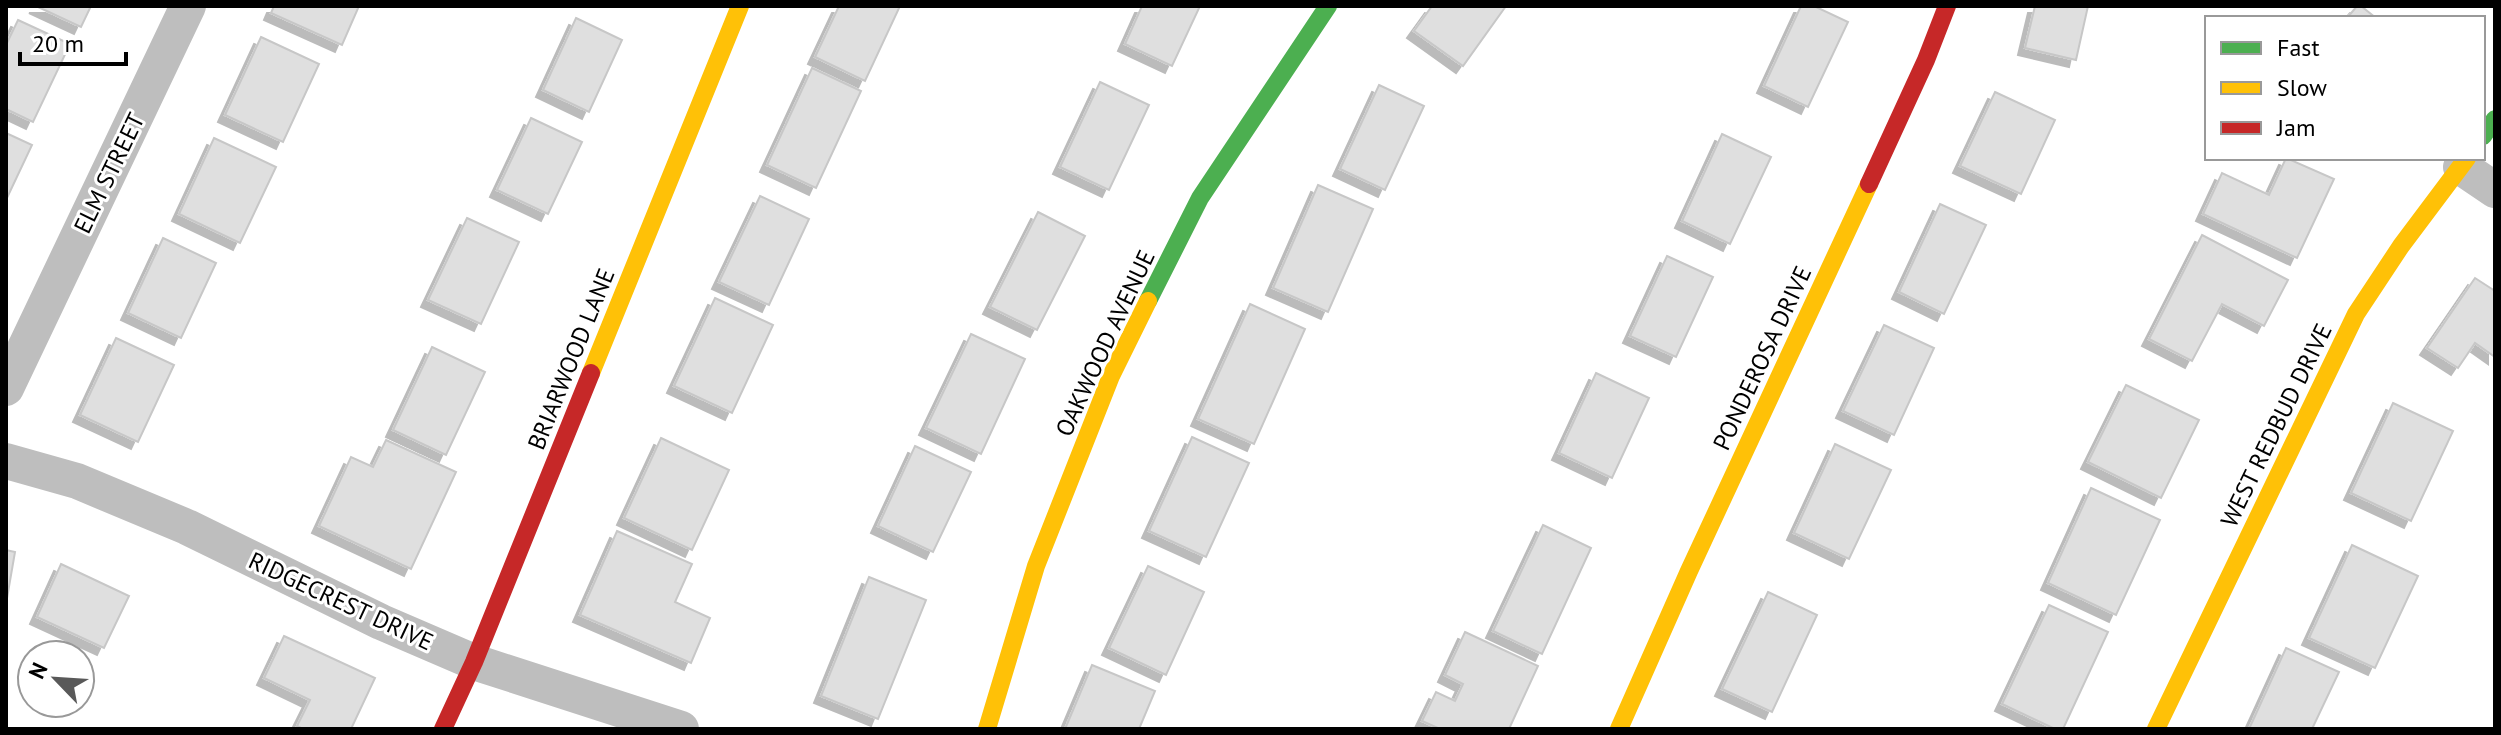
<svg xmlns="http://www.w3.org/2000/svg" width="2501" height="735" font-family="'PT Sans',sans-serif">
<style>
.building{fill:#dfdfdf;stroke:#c7c7c7;stroke-width:2;filter:url(#shadow)}
.lines{fill:none;stroke-linecap:round;stroke-linejoin:round}
.street{stroke:#bebebe;stroke-width:36}
.fast{stroke:#4caf50;stroke-width:18}
.slow{stroke:#ffc107;stroke-width:18}
.jam{stroke:#c62828;stroke-width:18}
.labels{text-anchor:middle;dominant-baseline:central;stroke-width:6;stroke-linejoin:round;paint-order:stroke}
.street-label{font-size:24px;fill:#000;stroke:#fff}
</style>
<defs>
<filter id="shadow"><feDropShadow dx="-7" dy="7" stdDeviation="0" flood-color="#0004"/></filter>
</defs>
<rect width="100%" height="100%" fill="#fff"/>
<g class="building">
<polygon points="36,6 91,6 81,27"/>
<polygon points="274,6 359,6 342,45 271,13"/>
<polygon points="839,6 900,6 865,81 815,57"/>
<polygon points="1142,6 1200,6 1172,66 1125,44"/>
<polygon points="1432,6 1506,6 1463,66 1414,31"/>
<polygon points="1801,6 1814,6 1848,22 1808,107 1764,86"/>
<polygon points="2035,6 2088,6 2076,60 2025,48"/>
<polygon points="2357,6 2361,6 2376,18 2347,18"/>
<polygon points="576,18 622,40 589,112 543,90"/>
<polygon points="18,20 70,44 33,122 6,109 6,45"/>
<polygon points="261,37 319,64 283,142 225,115"/>
<polygon points="812,68 861,91 816,188 767,165"/>
<polygon points="1100,82 1149,105 1109,190 1060,167"/>
<polygon points="1379,85 1424,106 1385,190 1340,169"/>
<polygon points="1995,92 2055,120 2021,194 1960,166"/>
<polygon points="531,118 582,142 548,214 497,190"/>
<polygon points="6,133 32,145 6,200"/>
<polygon points="1722,134 1771,157 1730,244 1682,221"/>
<polygon points="214,138 276,167 240,243 179,214"/>
<polygon points="2286,158 2334,179 2297,258 2203,214 2222,173 2269,195"/>
<polygon points="1318,185 1373,209 1328,312 1273,288"/>
<polygon points="760,196 809,219 769,305 719,282"/>
<polygon points="1940,204 1986,225 1944,314 1899,292"/>
<polygon points="1038,212 1085,236 1037,330 990,307"/>
<polygon points="467,218 519,242 481,324 428,300"/>
<polygon points="2202,235 2288,280 2264,326 2222,304 2192,361 2149,339"/>
<polygon points="163,238 216,263 181,338 128,313"/>
<polygon points="1667,256 1713,277 1676,357 1630,336"/>
<polygon points="2475,278 2495,291 2495,357 2475,343 2458,368 2427,348"/>
<polygon points="715,298 773,325 732,413 674,386"/>
<polygon points="1250,304 1305,329 1254,444 1198,419"/>
<polygon points="1884,325 1934,348 1894,435 1843,411"/>
<polygon points="971,334 1025,359 981,454 926,428"/>
<polygon points="116,338 174,365 138,442 80,415"/>
<polygon points="432,347 485,372 446,455 393,430"/>
<polygon points="1596,373 1649,398 1612,478 1559,453"/>
<polygon points="2126,385 2199,420 2161,498 2088,462"/>
<polygon points="2393,403 2453,431 2411,521 2351,493"/>
<polygon points="1192,437 1249,463 1206,557 1149,531"/>
<polygon points="661,438 729,470 692,550 624,518"/>
<polygon points="386,440 456,472 411,569 319,526 351,457 373,467"/>
<polygon points="1835,444 1891,470 1849,559 1794,533"/>
<polygon points="915,446 971,472 933,552 878,526"/>
<polygon points="2091,488 2160,520 2116,615 2048,583"/>
<polygon points="1543,525 1591,548 1542,654 1493,631"/>
<polygon points="617,531 692,564 675,602 710,618 691,663 580,615"/>
<polygon points="2352,545 2418,576 2375,668 2309,638"/>
<polygon points="6,550 15,552 6,604"/>
<polygon points="61,564 129,596 104,648 37,617"/>
<polygon points="1148,566 1204,592 1166,675 1109,648"/>
<polygon points="869,577 926,600 878,719 821,696"/>
<polygon points="1768,592 1817,615 1772,712 1722,689"/>
<polygon points="2049,605 2108,632 2063,729 2055,729 2002,704"/>
<polygon points="1465,632 1538,666 1509,729 1440,729 1422,721 1436,692 1455,701 1463,684 1445,675"/>
<polygon points="284,636 375,678 351,729 303,729 297,726 310,700 264,678"/>
<polygon points="2286,648 2339,672 2312,729 2249,729"/>
<polygon points="1092,665 1155,691 1139,729 1065,729"/>
</g>
<g class="lines">
<g class="street">
<polyline points="2461,167 2495,190"/>
<polyline points="6,388 188,6"/>
<polyline points="6,461 77,481 187,527 381,622 474,662 681,729"/>
</g>
<g class="fast">
<polyline points="2483,136 2495,119"/>
<polyline points="1148,301 1200,198 1328,6"/>
</g>
<g class="slow">
<polyline points="591,373 740,6"/>
<polyline points="987,729 1036,566 1111,376 1148,301"/>
<polyline points="1619,729 1689,571 1869,184"/>
<polyline points="2156,729 2356,314 2401,246 2467,158"/>
</g>
<g class="jam">
<polyline points="1869,184 1926,60 1947,6"/>
<polyline points="443,729 474,662 591,373"/>
</g>
</g>
<g class="labels">
<g class="street-label">
<text transform="translate(109 173) rotate(-64)">ELM STREET</text>
<text transform="translate(1105 343) rotate(-65)">OAKWOOD AVENUE</text>
<text transform="translate(1762 358) rotate(-65)">PONDEROSA DRIVE</text>
<text transform="translate(571 359) rotate(-68)">BRIARWOOD LANE</text>
<text transform="translate(2276 425) rotate(-64)">WEST REDBUD DRIVE</text>
<text transform="translate(341 601) rotate(25)">RIDGECREST DRIVE</text>
</g>
</g>
<rect width="2501" height="735" fill="none" stroke="#000000" stroke-width="16"/>
<rect x="2205" y="16" width="280" height="144" fill="#ffffff" stroke="#999999" stroke-width="2"/>
<rect x="2221" y="42" width="40" height="12" fill="#4caf50" stroke="#999999" stroke-width="2"/>
<text x="2277" y="56" font-size="24" fill="#000000">Fast</text>
<rect x="2221" y="82" width="40" height="12" fill="#ffc107" stroke="#999999" stroke-width="2"/>
<text x="2277" y="96" font-size="24" fill="#000000">Slow</text>
<rect x="2221" y="122" width="40" height="12" fill="#c62828" stroke="#999999" stroke-width="2"/>
<text x="2277" y="136" font-size="24" fill="#000000">Jam</text>
<g transform="translate(56 679) rotate(295)"><circle r="38" fill="#ffffff" stroke="#999999" stroke-width="2"/>
<path d="M0-6L14 30L0 20L-14 30Z" fill="#595959"/>
<text y="-12" font-size="22" font-weight="bold" text-anchor="middle" fill="#000000">N</text>
</g>
<path d="M20 52v12h106v-12" fill="none" stroke="#000000" stroke-width="4"/>
<text x="32" y="52" font-size="24" fill="#000000" stroke="#ffffff" stroke-width="6" paint-order="stroke">20 m</text>
</svg>
